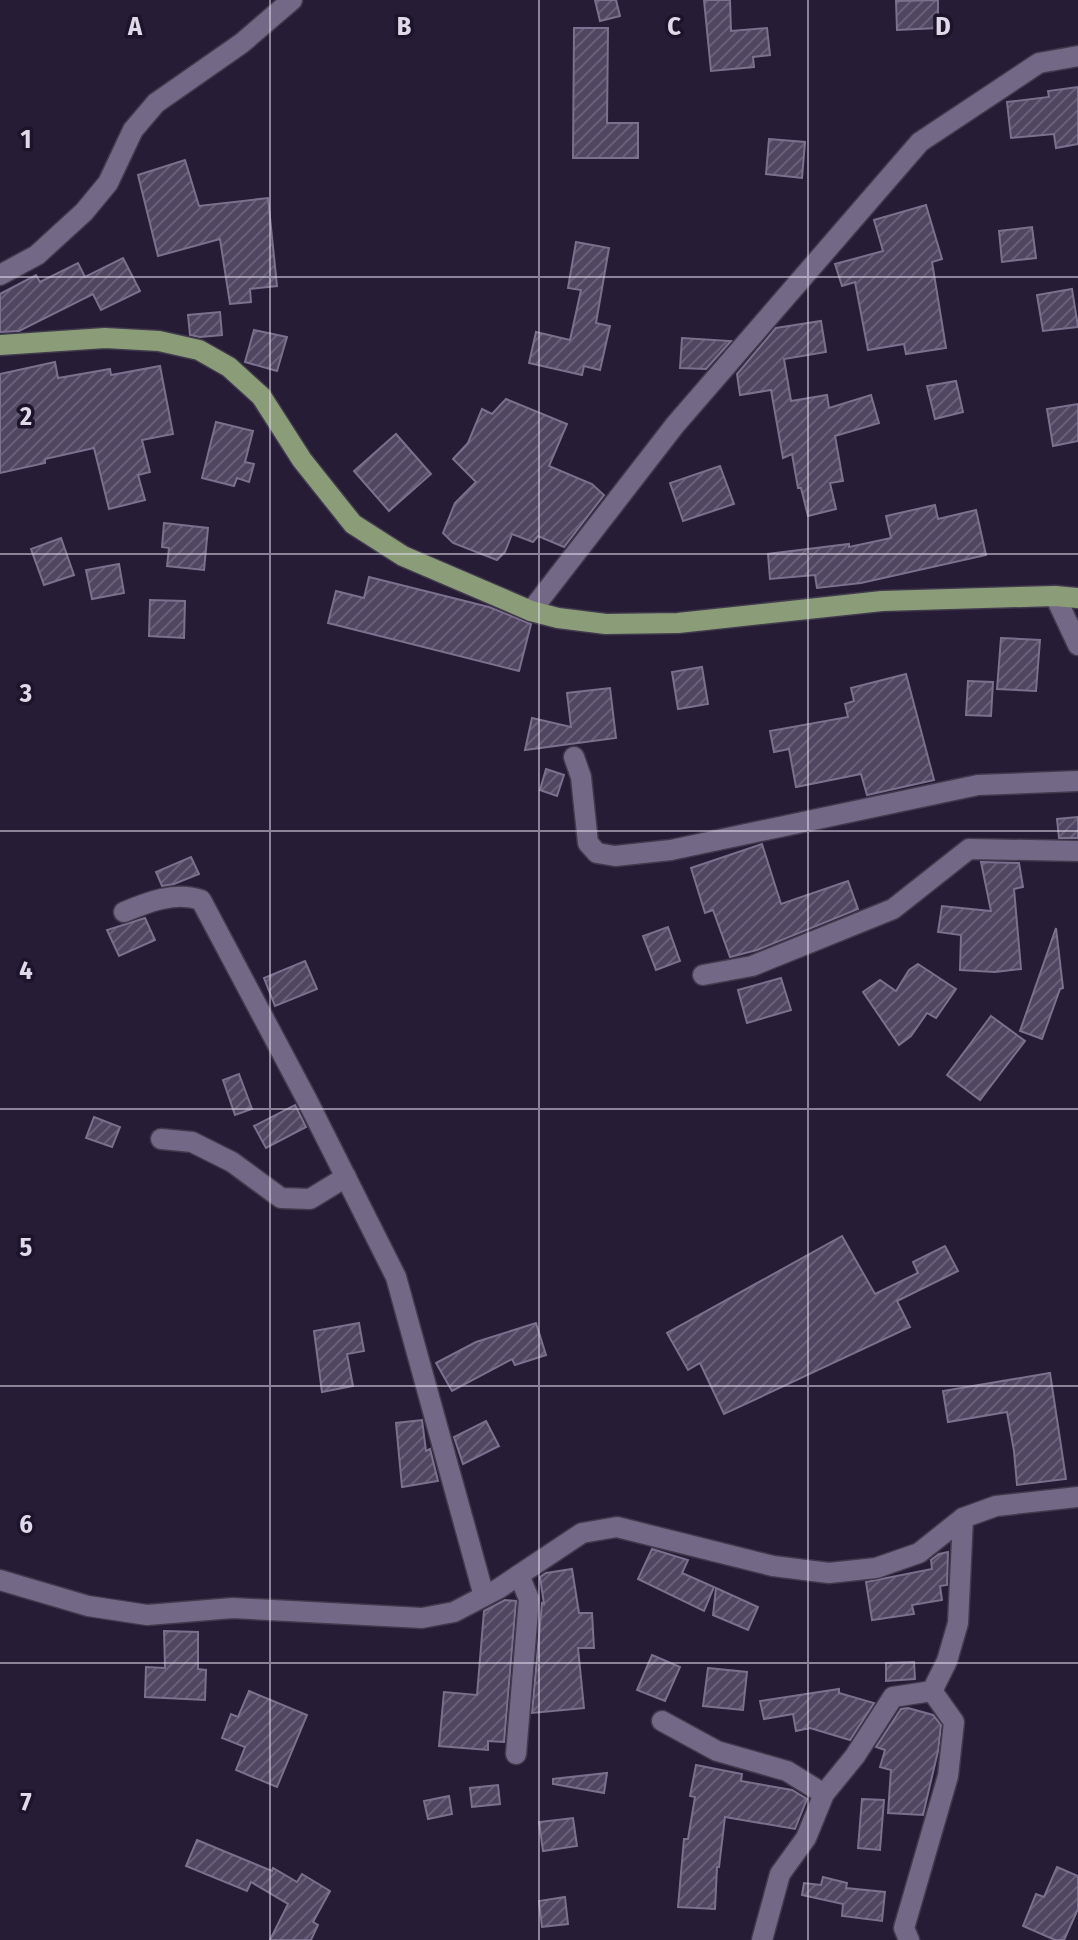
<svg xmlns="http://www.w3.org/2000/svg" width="1078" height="1940" font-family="'Fira Sans Condensed',sans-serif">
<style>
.building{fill:url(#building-hatch);stroke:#7b708d;stroke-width:2}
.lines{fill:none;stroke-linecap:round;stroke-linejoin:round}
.minor-casing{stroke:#41394c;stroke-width:23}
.major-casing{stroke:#41394c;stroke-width:23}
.minor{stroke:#736885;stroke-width:20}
.major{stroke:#8a9c78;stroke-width:20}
.grid{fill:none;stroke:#dfd9e9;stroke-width:2;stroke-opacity:0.55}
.grid-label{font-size:26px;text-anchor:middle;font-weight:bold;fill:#dfd9e9;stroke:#1d132a;stroke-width:7;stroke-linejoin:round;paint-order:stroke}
</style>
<defs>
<pattern id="building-hatch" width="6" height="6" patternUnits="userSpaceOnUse" patternTransform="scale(2)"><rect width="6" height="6" fill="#504661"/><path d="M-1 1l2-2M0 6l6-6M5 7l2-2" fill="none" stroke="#696078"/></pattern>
</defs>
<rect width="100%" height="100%" fill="#261c35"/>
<g class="building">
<polygon points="595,0 616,0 620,16 600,21"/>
<polygon points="704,0 730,0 731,31 767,28 770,55 753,57 754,67 711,71"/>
<polygon points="938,0 938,28 897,30 896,1"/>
<polygon points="574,28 608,28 607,123 638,123 638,158 573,158"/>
<polygon points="1078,87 1078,144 1056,148 1054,134 1011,138 1007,102 1049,97 1048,91"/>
<polygon points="769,139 805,142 802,178 766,174"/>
<polygon points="185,160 199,206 268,198 277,286 250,289 251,302 230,304 220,239 158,256 138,175"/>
<polygon points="926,205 942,259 932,262 946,348 906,354 904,344 868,350 855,282 842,286 835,264 883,251 874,220"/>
<polygon points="1032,227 1036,258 1002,262 999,231"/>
<polygon points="576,242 609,248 596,323 610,326 600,370 584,366 582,375 529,363 536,332 570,340 581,290 568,288"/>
<polygon points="123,258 140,291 101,310 93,294 19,331 0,332 0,294 36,275 40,282 78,263 85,277"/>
<polygon points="1072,289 1078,327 1043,331 1037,295"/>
<polygon points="220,312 222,335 200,337 190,335 188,315"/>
<polygon points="821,321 826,352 784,359 791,401 827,395 829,408 871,395 879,423 835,436 843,481 830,483 836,509 808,516 801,488 798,488 792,454 783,458 771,390 740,395 737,374 776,328"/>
<polygon points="254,330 287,337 277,371 245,362"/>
<polygon points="682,338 731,341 706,369 680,368"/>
<polygon points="55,362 58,378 110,369 111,375 160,366 173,434 142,440 150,472 138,475 145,500 109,509 94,448 45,459 45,463 0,473 0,374"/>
<polygon points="956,381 963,412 935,419 927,386"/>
<polygon points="506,399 567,424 549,466 592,484 604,495 564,547 538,536 533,542 512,534 505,552 497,560 453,543 443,533 455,503 476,482 453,459 468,443 482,409 492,414"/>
<polygon points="1078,404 1078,441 1053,446 1047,409"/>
<polygon points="216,422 253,431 245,462 254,464 249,482 237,478 234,486 202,478"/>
<polygon points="396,434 431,474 389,511 354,471"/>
<polygon points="720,466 734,504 683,521 670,483"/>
<polygon points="935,505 938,519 976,510 986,555 861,583 817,588 815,575 770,579 768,554 849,544 849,547 891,538 886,516"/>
<polygon points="164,523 208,528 204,570 167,566 169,548 162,547"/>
<polygon points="61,538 74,575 44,585 31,549"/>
<polygon points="119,564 124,593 92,599 86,570"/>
<polygon points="369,577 489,607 531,624 519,671 328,623 336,591 364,598"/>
<polygon points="150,600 185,601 184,638 149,636"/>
<polygon points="1001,638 1040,640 1036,691 997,689"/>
<polygon points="702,667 708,704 678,709 672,672"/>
<polygon points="906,674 934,780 867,795 861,774 796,787 789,749 774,752 770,731 848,717 845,704 854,701 851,688"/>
<polygon points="968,681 993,682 991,716 966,715"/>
<polygon points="610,688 616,738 525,750 532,718 571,727 567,693"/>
<polygon points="546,769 564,775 557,796 540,790"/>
<polygon points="1078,817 1078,838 1059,838 1057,819"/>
<polygon points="762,844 781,904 848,881 858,909 757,950 730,957 713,910 705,913 691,868"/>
<polygon points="191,857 199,874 174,884 162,886 156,872"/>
<polygon points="981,862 1019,863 1023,887 1014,889 1021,969 995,972 960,970 961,935 938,932 942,906 991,911"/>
<polygon points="145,918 155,940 119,956 107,930"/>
<polygon points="668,927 680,961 656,970 643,936"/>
<polygon points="1056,928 1063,988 1060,989 1042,1039 1020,1031"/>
<polygon points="305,961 317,989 275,1006 264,978"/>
<polygon points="918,964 956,989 936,1018 927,1013 911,1036 899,1045 863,992 880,980 896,991 909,970"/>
<polygon points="781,978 791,1010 747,1023 738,990"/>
<polygon points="991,1016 1025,1041 980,1100 947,1075"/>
<polygon points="239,1074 252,1109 235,1115 223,1080"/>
<polygon points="295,1105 306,1127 266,1148 254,1126"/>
<polygon points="94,1117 120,1127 112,1147 86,1138"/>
<polygon points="842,1236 875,1294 918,1273 913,1262 945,1246 958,1271 897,1301 910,1327 724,1414 700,1363 688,1370 667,1333"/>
<polygon points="359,1323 364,1351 347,1354 353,1386 322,1392 314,1331"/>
<polygon points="536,1323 546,1355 515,1365 512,1359 452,1391 436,1363 476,1342"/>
<polygon points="1050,1373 1066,1479 1017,1485 1014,1451 1007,1412 948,1422 943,1391"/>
<polygon points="422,1420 426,1451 430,1449 438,1481 402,1487 396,1423"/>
<polygon points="486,1421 499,1446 463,1464 454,1437"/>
<polygon points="652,1549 688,1560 682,1573 714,1587 704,1611 638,1579"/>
<polygon points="948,1552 947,1585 940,1586 942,1600 912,1605 914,1614 872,1620 866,1582 932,1569 931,1560 939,1554"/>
<polygon points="572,1569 579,1613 592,1613 594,1648 578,1648 584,1708 532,1713 542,1603 544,1604 540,1577 546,1573"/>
<polygon points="716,1588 758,1607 748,1630 713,1615"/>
<polygon points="505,1600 516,1601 504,1742 488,1741 488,1750 439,1746 444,1692 477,1695 484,1611"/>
<polygon points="164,1631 198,1632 198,1669 206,1670 205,1700 145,1697 146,1667 165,1668"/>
<polygon points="652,1655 680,1667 665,1701 637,1690"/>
<polygon points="914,1662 915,1679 886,1681 886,1663"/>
<polygon points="708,1668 747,1672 743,1710 703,1706"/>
<polygon points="839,1689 839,1693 874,1703 850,1740 810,1728 796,1731 793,1714 764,1719 760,1701"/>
<polygon points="249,1691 307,1715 277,1787 236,1770 245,1747 222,1738 231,1714 238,1717"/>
<polygon points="908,1708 933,1715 941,1725 938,1751 923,1815 888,1813 891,1770 880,1767 885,1750 876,1747 901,1709"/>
<polygon points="696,1765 742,1774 741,1781 792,1790 807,1799 795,1829 725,1817 719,1867 717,1867 715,1909 678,1907 684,1839 688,1839 695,1797 690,1796"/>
<polygon points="607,1773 604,1793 553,1784 553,1779"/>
<polygon points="498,1785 500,1804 472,1807 470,1788"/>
<polygon points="449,1796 452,1814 428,1819 424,1801"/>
<polygon points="862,1799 884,1800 880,1850 858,1848"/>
<polygon points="573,1818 577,1846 543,1851 539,1822"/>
<polygon points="197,1840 272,1871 273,1868 297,1882 302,1874 330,1891 313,1922 318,1925 311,1940 270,1940 288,1904 251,1882 247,1891 186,1866"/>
<polygon points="1057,1867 1078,1876 1078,1909 1064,1940 1055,1940 1023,1926 1036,1894 1044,1897"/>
<polygon points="823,1877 847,1883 846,1888 885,1892 882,1921 842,1916 843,1904 802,1895 804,1883 821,1885"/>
<polygon points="565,1897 568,1924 542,1927 539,1901"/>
</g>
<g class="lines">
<g class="minor-casing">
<g id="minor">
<polyline points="0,275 37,255 84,212 108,183 133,130 156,103 242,43 292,0"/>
<polyline points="1055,596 1078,645"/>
<polyline points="531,611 675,425 920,142 1039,63 1078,56"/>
<polyline points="574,757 581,777 588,843 597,853 615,856 671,850 978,785 1078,781"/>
<path d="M124 912C148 902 176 891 201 900L307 1100 396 1277 484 1596"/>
<polyline points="703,975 752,966 893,909 969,849 1078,851"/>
<polyline points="161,1139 192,1142 232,1162 281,1198 310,1199 346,1177"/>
<polyline points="0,1580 88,1606 147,1615 233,1608 422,1618 454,1612 498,1589 582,1533 617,1527 773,1566 829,1573 876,1568 919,1553 963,1518 996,1506 1078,1497"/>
<polyline points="662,1721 717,1751 787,1771 824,1794"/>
<polyline points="516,1754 529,1599 519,1575"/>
<polyline points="762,1940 780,1874 806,1838 824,1794 855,1756 893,1697 932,1691 947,1661 958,1623 963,1518"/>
<polyline points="909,1940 904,1928 948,1776 954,1722 932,1691"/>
</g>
</g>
<g class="major-casing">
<polyline id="major" points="0,345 105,338 159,341 199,350 229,367 261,396 302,460 353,524 403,556 531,611 558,618 606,624 678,623 882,601 1055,596 1078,598"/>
</g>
<use href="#minor" class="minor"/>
<use href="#major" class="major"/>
</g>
<path class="grid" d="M270 0V1940M539 0V1940M808 0V1940M0 277H1078M0 554H1078M0 831H1078M0 1109H1078M0 1386H1078M0 1663H1078"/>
<g class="grid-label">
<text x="135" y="35">A</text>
<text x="404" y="35">B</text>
<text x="674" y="35">C</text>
<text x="943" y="35">D</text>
<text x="26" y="148">1</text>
<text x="26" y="425">2</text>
<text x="26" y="702">3</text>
<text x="26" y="979">4</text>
<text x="26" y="1256">5</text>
<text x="26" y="1533">6</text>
<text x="26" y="1811">7</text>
</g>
</svg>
